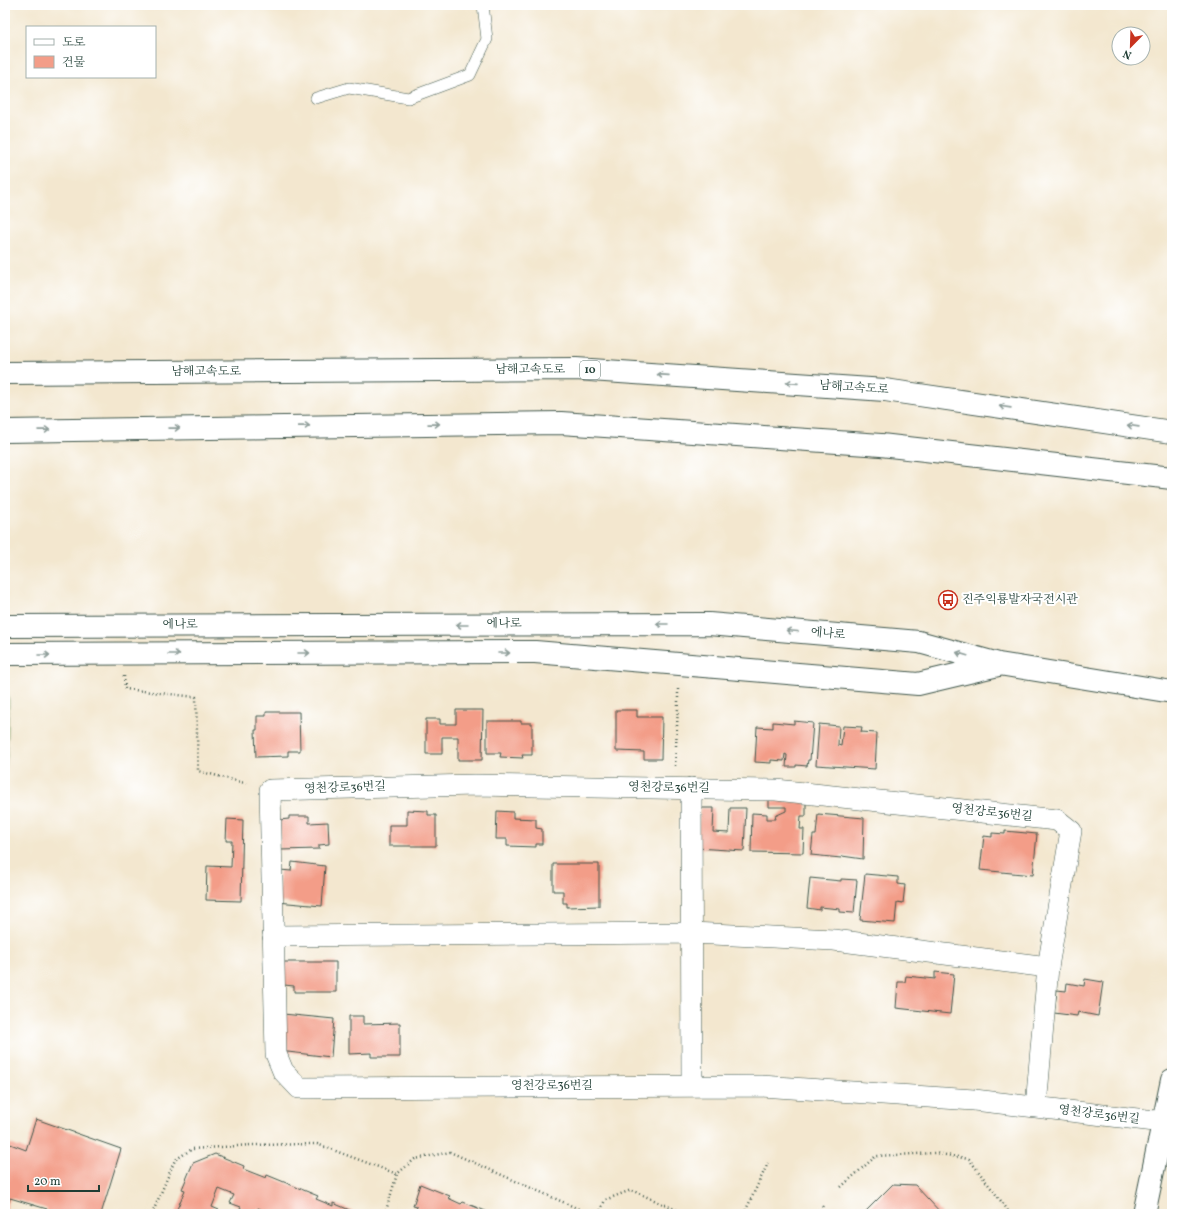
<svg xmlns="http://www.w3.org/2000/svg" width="1177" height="1219" font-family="Vollkorn,'Noto Serif KR',serif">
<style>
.green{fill:#accf79;stroke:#668656}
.building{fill:#f39d88}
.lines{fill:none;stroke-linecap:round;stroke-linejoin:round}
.service-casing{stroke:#3f564b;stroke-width:12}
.minor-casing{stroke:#3f564b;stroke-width:22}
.tertiary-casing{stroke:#3f564b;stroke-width:24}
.motorway-casing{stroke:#3f564b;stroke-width:24}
.path{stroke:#3f564b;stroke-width:2.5;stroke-dasharray:1 3;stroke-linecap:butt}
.service{stroke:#fff;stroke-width:11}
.minor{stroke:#fff;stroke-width:21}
.tertiary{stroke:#fff;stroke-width:22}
.motorway{stroke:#fff;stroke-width:22}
.oneway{stroke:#8f9e9a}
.labels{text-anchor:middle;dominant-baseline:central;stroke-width:4;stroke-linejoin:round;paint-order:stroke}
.shield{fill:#fff;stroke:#627771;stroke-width:1}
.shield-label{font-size:11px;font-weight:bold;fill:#1f3d34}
.street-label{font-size:12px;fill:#1f3d34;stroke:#fff}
.poi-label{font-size:12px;fill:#1f3d34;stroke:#fff;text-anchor:start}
</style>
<rect width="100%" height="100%" fill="#fff"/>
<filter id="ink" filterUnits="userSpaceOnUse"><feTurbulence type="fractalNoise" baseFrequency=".025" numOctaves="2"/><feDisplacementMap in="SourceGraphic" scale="8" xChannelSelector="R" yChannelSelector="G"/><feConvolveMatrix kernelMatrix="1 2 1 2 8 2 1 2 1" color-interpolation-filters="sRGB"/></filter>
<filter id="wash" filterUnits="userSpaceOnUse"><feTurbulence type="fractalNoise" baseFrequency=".012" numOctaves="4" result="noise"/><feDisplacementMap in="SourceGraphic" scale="16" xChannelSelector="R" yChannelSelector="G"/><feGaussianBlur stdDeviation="0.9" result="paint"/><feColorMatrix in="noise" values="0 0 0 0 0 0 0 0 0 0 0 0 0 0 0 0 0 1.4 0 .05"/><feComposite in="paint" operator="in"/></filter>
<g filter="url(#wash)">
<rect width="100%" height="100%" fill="#f3e7cf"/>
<polygon class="green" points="5,678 9,701 7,756 5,772"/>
<g id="blocks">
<g class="building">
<polygon points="456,710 483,710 482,760 458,760 458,737 442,737 442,754 426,754 426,719 440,719 440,724 456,724"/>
<polygon points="616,710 637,710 637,717 662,717 661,759 644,759 644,752 616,751"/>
<polygon points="266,712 299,712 300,751 288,751 288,756 256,757 255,730 257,730 257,716 266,716"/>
<polygon points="487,721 521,721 521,723 532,723 532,755 522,755 523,758 500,757 501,753 487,753"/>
<polygon points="794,721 813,723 810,760 808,760 807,766 796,765 796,767 786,767 787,755 785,754 784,761 771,760 771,763 755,762 757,727 773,728 773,722 794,724"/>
<polygon points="819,724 839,726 838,745 841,746 843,726 862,727 861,732 877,733 875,769 816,765"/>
<polygon points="769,800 806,802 806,816 801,816 800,829 804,829 803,853 751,852 752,813 767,814 767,819 776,819 775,816 786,811 786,807 769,807"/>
<polygon points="700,808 714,808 713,832 729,833 730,808 746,808 744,851 696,848"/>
<polygon points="407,810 428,811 428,815 436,815 436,846 389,846 389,825 407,825"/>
<polygon points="497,811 513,812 513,818 536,819 536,828 542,829 542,844 536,844 536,847 507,846 507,839 496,839"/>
<polygon points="818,814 864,818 863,859 842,856 841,858 811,855 813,835 816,835"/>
<polygon points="289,816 309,816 309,823 328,822 329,844 319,845 319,849 280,850 279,820 289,819"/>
<polygon points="227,819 243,820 241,901 206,900 207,866 231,867 232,841 226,841"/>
<polygon points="1005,831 1037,834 1033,875 980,870 984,836 992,837 992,833 1005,834"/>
<polygon points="292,862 325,866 322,906 277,902 280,870 291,871"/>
<polygon points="553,864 599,864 599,906 567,907 567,903 563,903 563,891 553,891"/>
<polygon points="865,874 898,877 898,884 905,885 903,903 897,902 895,923 860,920"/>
<polygon points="810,878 841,881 841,879 857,880 854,913 840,912 840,909 820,907 820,910 807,908"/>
<polygon points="284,962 336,962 336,992 294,992 294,986 284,985"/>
<polygon points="935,972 954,974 950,1014 896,1008 898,982 905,982 906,976 935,979"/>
<polygon points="1085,979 1103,982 1098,1016 1078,1012 1077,1016 1054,1013 1057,990 1066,991 1067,983 1084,986"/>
<polygon points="283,1014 334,1019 331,1057 279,1051"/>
<polygon points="349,1016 363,1016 363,1024 400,1023 400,1057 371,1057 371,1053 349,1054"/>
<polygon points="36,1119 121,1149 101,1214 45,1214 47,1209 10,1198 5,1213 5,1142 26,1150"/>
<polygon points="215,1154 244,1166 243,1169 266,1178 267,1175 318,1196 316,1199 333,1206 333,1203 359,1214 280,1214 271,1210 270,1213 258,1208 255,1214 238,1214 241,1207 230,1203 234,1195 219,1189 212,1207 219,1210 217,1214 175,1214 185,1190 182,1189 193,1163"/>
<polygon points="420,1184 450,1196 448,1198 461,1204 463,1202 493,1214 414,1214 417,1207 413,1206"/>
<polygon points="893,1184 915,1185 942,1214 863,1214"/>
</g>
</g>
</g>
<g filter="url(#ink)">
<use href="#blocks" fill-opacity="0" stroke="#3f564b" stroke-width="1"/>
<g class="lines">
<g class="service-casing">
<polyline id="service" points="316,98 349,88 408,98 470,75 487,39 483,5"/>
</g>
<g class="minor-casing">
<g id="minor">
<polyline points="691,788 692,1085"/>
<polyline points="273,936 692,933 834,940 1048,967"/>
<polyline points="1036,1107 1048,967 1071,831 1057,820 776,790 475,785 270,790 276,1054 283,1071 299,1088 761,1086 974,1100 1172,1123"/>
</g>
</g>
<g class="tertiary-casing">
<g id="tertiary">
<polyline points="5,626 709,624 919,642 999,664 1172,692"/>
<polyline points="5,654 535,652 918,684 998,665"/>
<polyline points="1144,1214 1172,1080"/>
</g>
</g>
<g class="motorway-casing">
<g id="motorway">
<polyline points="5,373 576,369 885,390 1172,432"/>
<polyline points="5,431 561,423 881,445 1172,478"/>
</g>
</g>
<g class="path">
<polyline points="124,676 125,689 196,697 198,771 249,784"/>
<polyline points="675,766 678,707 678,687"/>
<polyline points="841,1187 876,1156 935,1153 969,1159 1007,1209 1009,1214"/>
<polyline points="152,1214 175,1160 192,1149 251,1145 317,1144 397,1174 415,1159 450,1152 590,1214"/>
<polyline points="385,1214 397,1174"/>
<polyline points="599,1214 605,1200 631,1190 686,1214"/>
<polyline points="744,1214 768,1163"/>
<polyline points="819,1214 823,1205"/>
</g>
<use href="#service" class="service"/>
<use href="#minor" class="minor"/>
<use href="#tertiary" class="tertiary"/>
<use href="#motorway" class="motorway"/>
</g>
<defs><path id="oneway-shaft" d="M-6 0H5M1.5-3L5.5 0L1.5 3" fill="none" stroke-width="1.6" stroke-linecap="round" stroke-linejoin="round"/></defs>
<g class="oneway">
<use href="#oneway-shaft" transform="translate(663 375) rotate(-176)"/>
<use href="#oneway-shaft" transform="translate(792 383) rotate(-176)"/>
<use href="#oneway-shaft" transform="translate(1005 407) rotate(-172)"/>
<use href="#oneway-shaft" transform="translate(434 424) rotate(-1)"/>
<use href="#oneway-shaft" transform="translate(304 426) rotate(-1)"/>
<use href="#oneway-shaft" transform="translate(1133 426) rotate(-172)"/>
<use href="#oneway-shaft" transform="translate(174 428) rotate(-1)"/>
<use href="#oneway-shaft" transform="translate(44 430) rotate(-1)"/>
<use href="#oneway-shaft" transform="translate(662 624) rotate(180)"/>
<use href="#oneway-shaft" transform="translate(462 625) rotate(180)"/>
<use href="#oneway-shaft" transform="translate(792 631) rotate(-175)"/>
<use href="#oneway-shaft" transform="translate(304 653)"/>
<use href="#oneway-shaft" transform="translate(504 653)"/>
<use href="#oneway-shaft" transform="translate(174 654)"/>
<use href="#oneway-shaft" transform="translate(962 654) rotate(-164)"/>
<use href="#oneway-shaft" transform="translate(44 655)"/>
</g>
</g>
<defs>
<g id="bus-ring" transform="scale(1)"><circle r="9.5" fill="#fff" stroke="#c8321e" stroke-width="1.5"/><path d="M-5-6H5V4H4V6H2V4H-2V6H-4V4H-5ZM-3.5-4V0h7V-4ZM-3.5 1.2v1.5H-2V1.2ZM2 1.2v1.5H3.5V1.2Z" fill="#c8321e"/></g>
</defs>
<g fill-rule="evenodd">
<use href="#bus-ring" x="948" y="600"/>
</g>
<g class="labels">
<rect class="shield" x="580" y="361" width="20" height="18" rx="3"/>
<g class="shield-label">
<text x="590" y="370">10</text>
</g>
<g class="street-label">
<text x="530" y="370">남해고속도로</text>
<text x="206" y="372">남해고속도로</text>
<text transform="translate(854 388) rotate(4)">남해고속도로</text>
<text x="504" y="624">에나로</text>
<text x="180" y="625">에나로</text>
<text transform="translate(828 634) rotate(5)">에나로</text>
<text transform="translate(345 788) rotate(-2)">영천강로36번길</text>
<text transform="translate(669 788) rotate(1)">영천강로36번길</text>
<text transform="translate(992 813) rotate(6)">영천강로36번길</text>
<text x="552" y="1086">영천강로36번길</text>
<text transform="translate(1099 1115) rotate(7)">영천강로36번길</text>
</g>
<g class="poi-label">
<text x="962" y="600">진주익룡발자국전시관</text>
</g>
</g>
<rect width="1177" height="1219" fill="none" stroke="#fff" stroke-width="20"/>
<rect x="26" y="26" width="130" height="52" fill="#ffffff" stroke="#a5b1ae"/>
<rect x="34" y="39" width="20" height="6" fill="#ffffff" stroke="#a5b1ae"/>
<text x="62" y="46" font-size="12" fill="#1f3d34">도로</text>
<rect x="34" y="56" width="20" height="12" fill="#f39d88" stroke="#a5b1ae"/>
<text x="62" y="66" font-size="12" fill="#1f3d34">건물</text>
<g transform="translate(1131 46) rotate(203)"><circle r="19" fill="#ffffff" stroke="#a5b1ae"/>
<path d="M0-3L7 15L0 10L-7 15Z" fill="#c8321e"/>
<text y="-6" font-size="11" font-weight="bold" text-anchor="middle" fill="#1f3d34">N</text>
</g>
<path d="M28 1185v6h71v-6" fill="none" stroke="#1f3d34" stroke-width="2"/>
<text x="34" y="1185" font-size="12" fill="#1f3d34" stroke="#ffffff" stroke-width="3" paint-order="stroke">20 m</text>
</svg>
